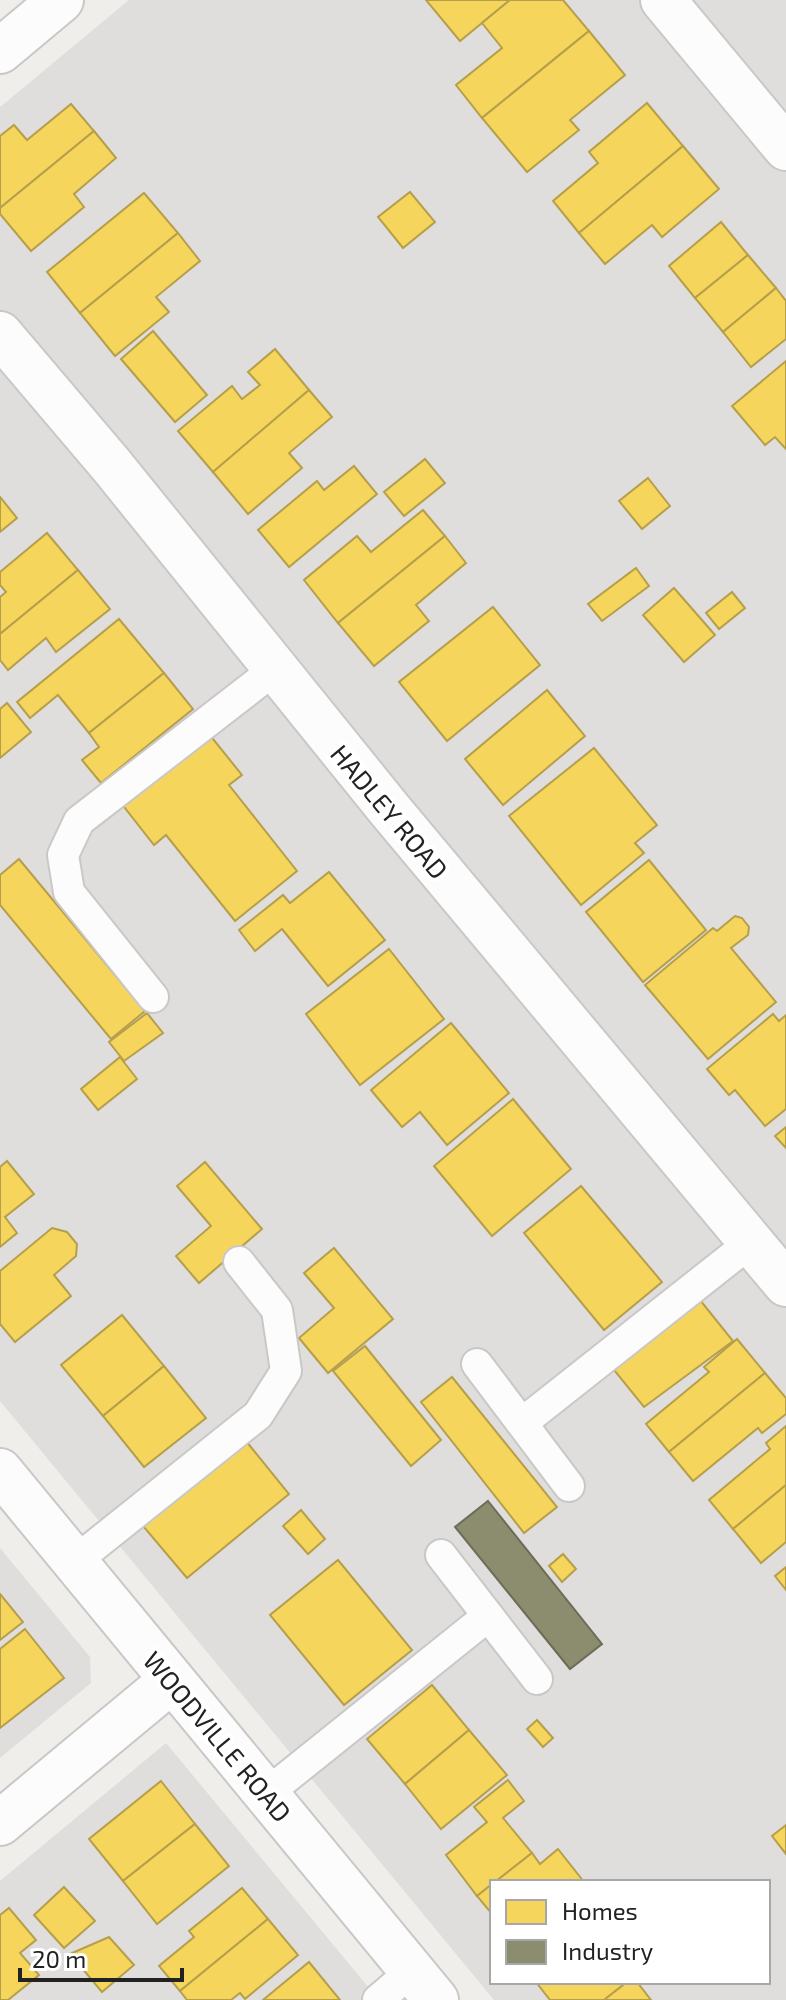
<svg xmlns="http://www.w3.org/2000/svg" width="786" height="2000" font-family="'Exo 2',sans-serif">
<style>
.residential{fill:#dfdedc;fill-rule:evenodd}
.homes{fill:#f6d55c;stroke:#b69f4b;stroke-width:2}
.industry{fill:#8c8c6e;stroke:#6c6c57;stroke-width:2}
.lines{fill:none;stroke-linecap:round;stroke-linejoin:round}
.service-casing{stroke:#c9c8c7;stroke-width:34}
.minor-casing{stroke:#c9c8c7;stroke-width:48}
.service{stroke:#fdfcfc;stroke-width:30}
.minor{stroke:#fdfcfc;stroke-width:44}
.labels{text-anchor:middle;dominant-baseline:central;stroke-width:8;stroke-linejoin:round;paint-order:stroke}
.street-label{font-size:26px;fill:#222;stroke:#fff}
</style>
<rect width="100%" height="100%" fill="#f0eeeb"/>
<g class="residential">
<path d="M129 0H786V2000H494L0 1401V107ZM492 1882H768V1982H492Z"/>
<polygon points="0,1548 90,1657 91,1683 0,1758"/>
<polygon points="166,1743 379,2000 0,2000 0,1881"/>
</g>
<g class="homes">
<polygon points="426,0 510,0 460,41"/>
<polygon points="510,0 563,0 589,31 482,118 456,85 502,48 482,23"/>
<polygon points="589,31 625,75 570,120 579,130 527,172 482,118"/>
<polygon points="647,103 683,146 579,233 553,201 598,163 589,152"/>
<polygon points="71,104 94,131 0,208 0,136 14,125 27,140"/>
<polygon points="94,131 116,158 74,194 84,207 31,251 0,214 0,208"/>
<polygon points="683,146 719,189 662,237 652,225 605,264 579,233"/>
<polygon points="410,192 435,222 403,248 378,217"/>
<polygon points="144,193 178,233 80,313 47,272"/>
<polygon points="721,222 748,255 695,298 669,266"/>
<polygon points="178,233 200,261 156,297 169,312 115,356 80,313"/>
<polygon points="748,255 776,288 723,332 695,298"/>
<polygon points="776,288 786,301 786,339 751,367 723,332"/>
<polygon points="153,331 207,395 175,422 121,359"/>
<polygon points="275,349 309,390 213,472 178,431 232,386 242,399 260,385 248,372"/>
<polygon points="786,361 786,449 775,437 765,445 732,406"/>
<polygon points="309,390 332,417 289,453 302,468 248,514 213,472"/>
<polygon points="425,459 445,483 404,516 384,492"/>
<polygon points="354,466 377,494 289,567 258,530 317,481 324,490"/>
<polygon points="648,478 670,506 642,529 619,501"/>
<polygon points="0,497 17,518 0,532"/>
<polygon points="423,510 445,536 338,623 304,580 357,536 371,552"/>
<polygon points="47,533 78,570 0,634 0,597 6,592 0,585 0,572"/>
<polygon points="445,536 466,563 416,605 429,621 374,666 338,623"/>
<polygon points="636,568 649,586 602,621 588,604"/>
<polygon points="78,570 110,609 56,652 46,638 8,670 0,660 0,634"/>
<polygon points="674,588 715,635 684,662 643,615"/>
<polygon points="732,592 745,608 719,629 706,613"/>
<polygon points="493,607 540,665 447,741 399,682"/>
<polygon points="119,619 164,673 89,733 58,695 30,718 17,702"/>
<polygon points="164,673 193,709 101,783 82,760 99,747 89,733"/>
<polygon points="547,690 585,736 503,805 465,759"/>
<polygon points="7,703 31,732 0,758 0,709"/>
<polygon points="209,734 242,775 229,785 297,871 235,921 166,835 154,845 121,803"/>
<polygon points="594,748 657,825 635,843 644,853 581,905 509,816"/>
<polygon points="19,859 145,1011 111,1039 0,905 0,875"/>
<polygon points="649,860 706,930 643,982 586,912"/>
<polygon points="329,872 385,940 328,986 282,929 255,951 239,930 283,895 290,903"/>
<polygon points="735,916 742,918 749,927 748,935 731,948 776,1002 708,1059 645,985 713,928 717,931"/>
<polygon points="389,949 444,1019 360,1085 306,1014"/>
<polygon points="147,1013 163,1033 124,1061 109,1042"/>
<polygon points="773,1014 779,1021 786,1015 786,1109 765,1126 735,1090 729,1095 707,1069"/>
<polygon points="451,1023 509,1093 447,1145 420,1112 402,1127 371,1090"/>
<polygon points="120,1057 137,1079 98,1110 81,1089"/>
<polygon points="513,1099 571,1169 492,1236 434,1166"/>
<polygon points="786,1127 786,1148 775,1136"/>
<polygon points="7,1161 34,1194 5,1217 17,1233 0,1247 0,1167"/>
<polygon points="205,1162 262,1229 199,1283 176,1256 211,1226 177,1186"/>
<polygon points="581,1186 662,1282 604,1330 524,1233"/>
<polygon points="52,1228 67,1232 77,1244 76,1256 54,1275 71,1296 15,1342 0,1324 0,1271"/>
<polygon points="334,1248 393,1319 328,1373 299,1338 334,1308 304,1273"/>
<polygon points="700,1300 733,1341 644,1407 614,1370"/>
<polygon points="122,1315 164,1366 103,1416 61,1365"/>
<polygon points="737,1339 765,1373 669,1452 646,1424 709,1372 704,1367"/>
<polygon points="365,1346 441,1440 411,1466 333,1371"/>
<polygon points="164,1366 206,1418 144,1467 103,1416"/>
<polygon points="765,1373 786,1398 786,1414 762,1433 758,1428 693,1481 669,1452"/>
<polygon points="452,1377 557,1507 524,1533 421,1402"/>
<polygon points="786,1426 786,1485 733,1529 709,1500 770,1449 766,1443"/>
<polygon points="246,1441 289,1494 187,1578 143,1526"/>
<polygon points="786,1485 786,1542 761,1563 733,1529"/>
<polygon points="301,1510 325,1539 308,1554 283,1526"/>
<polygon points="563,1554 576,1569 562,1582 549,1566"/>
<polygon points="338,1560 412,1650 344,1705 270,1615"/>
<polygon points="786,1567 786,1590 775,1576"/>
<polygon points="0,1594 23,1622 0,1640"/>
<polygon points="25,1629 64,1678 0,1728 0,1649"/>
<polygon points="432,1685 469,1730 405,1784 367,1739"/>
<polygon points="537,1720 553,1738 543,1747 527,1729"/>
<polygon points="469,1730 507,1775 441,1829 405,1784"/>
<polygon points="508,1780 524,1801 503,1818 532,1853 477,1896 446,1855 487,1822 474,1807"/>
<polygon points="161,1781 195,1824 123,1881 89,1839"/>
<polygon points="195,1824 229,1866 157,1924 123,1881"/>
<polygon points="786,1825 786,1854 772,1836"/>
<polygon points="558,1849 584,1882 495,1882 532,1853 540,1864"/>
<polygon points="492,1884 492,1914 477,1896"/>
<polygon points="64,1887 95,1921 64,1948 34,1915"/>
<polygon points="242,1888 268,1919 180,1991 159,1966 194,1937 189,1931"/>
<polygon points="9,1908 36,1940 20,1953 39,1975 8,2000 0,2000 0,1915"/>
<polygon points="268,1919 298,1955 245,1999 240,1993 231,2000 187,2000 180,1991"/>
<polygon points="109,1937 134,1965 102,1992 70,1954"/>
<polygon points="309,1962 340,2000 263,2000"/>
<polygon points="536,1982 627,1982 604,2000 550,2000"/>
<polygon points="627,1982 637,1982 651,2000 604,2000"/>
</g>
<polygon class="industry" points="488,1501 602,1644 570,1669 455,1527"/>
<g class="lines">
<g class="service-casing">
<g id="service">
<polyline points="153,997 69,892 63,855 79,821 274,670"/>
<polyline points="477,1364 569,1486"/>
<polyline points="522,1423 751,1242"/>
<polyline points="441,1555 537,1679"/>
<polyline points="74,1562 258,1415 286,1371 277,1310 239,1262"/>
<polyline points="266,1794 488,1616"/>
<polyline points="378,2000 412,1971"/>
</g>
</g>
<g class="minor-casing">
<g id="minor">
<polyline points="663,0 786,148"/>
<polyline points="0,51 61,0"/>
<polyline points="0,334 112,466 389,809 786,1284"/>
<polyline points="0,1471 436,2000"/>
<polyline points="0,1823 171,1681"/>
</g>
</g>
<use href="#service" class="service"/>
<use href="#minor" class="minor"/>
</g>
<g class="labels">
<g class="street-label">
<text transform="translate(390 811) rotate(50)">HADLEY ROAD</text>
<text transform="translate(218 1736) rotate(50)">WOODVILLE ROAD</text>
</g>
</g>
<rect x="490" y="1880" width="280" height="104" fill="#ffffff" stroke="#a7a7a7" stroke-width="2"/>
<rect x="506" y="1900" width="40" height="24" fill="#f6d55c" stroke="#a7a7a7" stroke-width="2"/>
<text x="562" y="1920" font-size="24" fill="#222222">Homes</text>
<rect x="506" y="1940" width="40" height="24" fill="#8c8c6e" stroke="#a7a7a7" stroke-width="2"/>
<text x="562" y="1960" font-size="24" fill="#222222">Industry</text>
<path d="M20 1968v12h162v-12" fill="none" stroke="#222222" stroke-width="4"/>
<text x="32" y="1968" font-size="24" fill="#222222" stroke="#ffffff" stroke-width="6" paint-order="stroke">20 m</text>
</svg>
